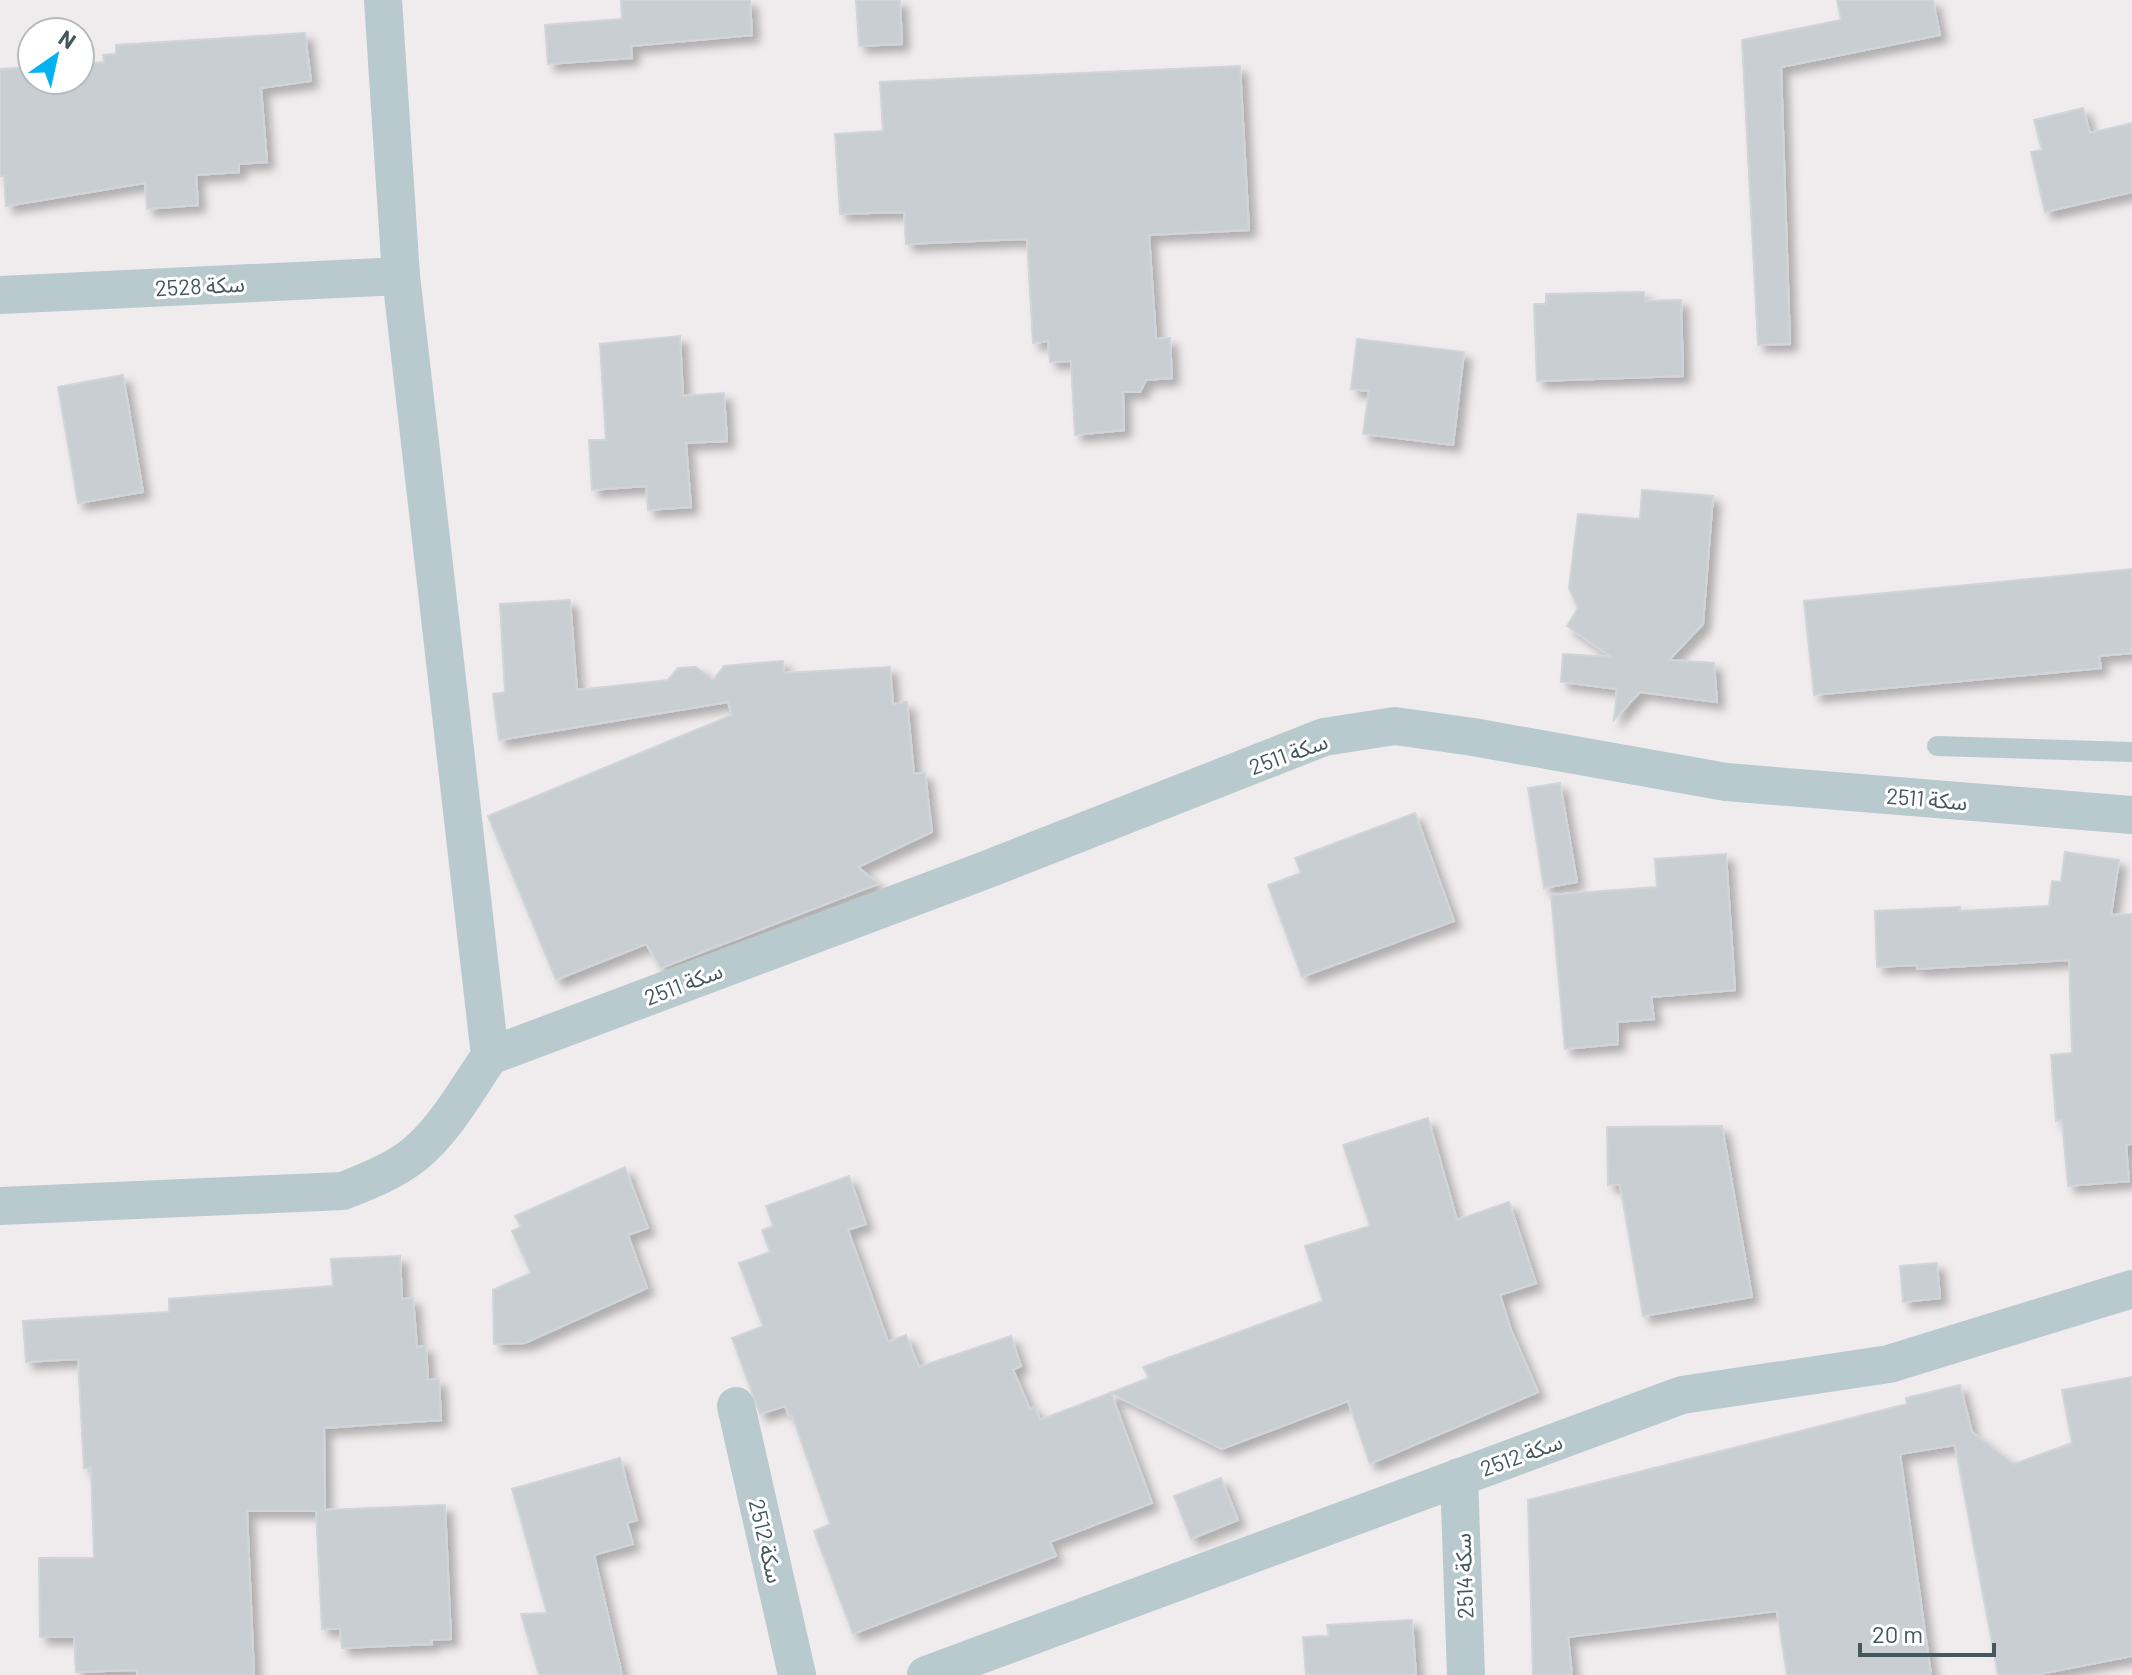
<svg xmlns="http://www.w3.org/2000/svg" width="2132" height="1675" font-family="Barlow,'Noto Sans Arabic',sans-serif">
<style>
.building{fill:#c8ced2;stroke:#cfd5d9;stroke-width:2;filter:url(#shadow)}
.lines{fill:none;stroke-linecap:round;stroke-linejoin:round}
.lane{stroke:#b9cace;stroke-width:20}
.street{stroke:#b9cace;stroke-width:38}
.labels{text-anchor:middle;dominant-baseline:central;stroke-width:6;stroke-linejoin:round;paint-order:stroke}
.street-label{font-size:22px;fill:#43575c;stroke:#fff}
</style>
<defs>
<filter id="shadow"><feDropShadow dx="7" dy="7" stdDeviation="4" flood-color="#0004"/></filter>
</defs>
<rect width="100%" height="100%" fill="#f0eced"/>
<g class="building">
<polygon points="621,0 750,0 752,35 631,46 632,58 548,64 545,25 622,19"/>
<polygon points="856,0 900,0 902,44 859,46"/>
<polygon points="1837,0 1933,0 1940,35 1781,67 1790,344 1758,345 1742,40 1841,20"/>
<polygon points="305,33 311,81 261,88 267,162 239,164 239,172 196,175 198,205 147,209 145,183 6,206 4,176 0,176 0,69 32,67 32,80 80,80 80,64 104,62 103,55 116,54 116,45"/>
<polygon points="1240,66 1249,230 1149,235 1156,339 1170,338 1172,378 1146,380 1140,392 1123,392 1124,430 1075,435 1071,361 1050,362 1048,341 1033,343 1027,239 906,244 904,212 840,214 835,134 883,131 880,82"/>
<polygon points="2083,108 2090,133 2132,123 2132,192 2045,212 2031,152 2042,150 2034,120"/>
<polygon points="1644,292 1645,301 1681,300 1683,376 1537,381 1534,304 1546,304 1546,294"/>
<polygon points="680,336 683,396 724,393 727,441 686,443 691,507 648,510 646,486 592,490 589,440 606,440 600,344"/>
<polygon points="1357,339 1464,352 1453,445 1363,434 1369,391 1351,389"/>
<polygon points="123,375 143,492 78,503 58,387"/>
<polygon points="1642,490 1713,496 1703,624 1669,660 1714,663 1717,702 1640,692 1614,720 1617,689 1561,682 1563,654 1611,657 1567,626 1578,608 1569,588 1578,514 1640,519"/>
<polygon points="2132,569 2132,653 2099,656 2101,668 1814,695 1804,601"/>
<polygon points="570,600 577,690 668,680 678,668 696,667 713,680 724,666 783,661 784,673 890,667 893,704 907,702 914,774 925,773 932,832 858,867 878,884 661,968 646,944 556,980 488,816 732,715 728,702 499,740 493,694 505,692 500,604"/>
<polygon points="1560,783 1577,882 1544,888 1528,788"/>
<polygon points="1415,813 1454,921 1302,977 1268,885 1301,873 1295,858"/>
<polygon points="2065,852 2119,860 2111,915 2132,914 2132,1144 2126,1145 2129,1181 2068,1186 2062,1120 2056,1121 2051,1055 2072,1053 2069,960 1917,969 1917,965 1877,967 1875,911 1960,907 1960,911 2049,906 2052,881 2061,882"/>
<polygon points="1726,854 1735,990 1651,997 1654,1019 1617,1022 1618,1044 1565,1049 1551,895 1657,887 1655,859"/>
<polygon points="1428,1118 1457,1220 1509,1202 1536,1283 1500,1295 1511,1330 1538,1392 1370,1464 1348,1401 1222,1449 1111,1393 1152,1503 1050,1542 1056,1556 853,1634 814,1531 830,1524 792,1415 789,1416 785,1406 760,1414 732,1338 763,1326 739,1263 770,1252 762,1230 773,1226 766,1206 849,1176 866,1224 848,1230 888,1342 906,1335 919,1367 1011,1336 1021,1366 1013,1370 1030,1409 1035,1407 1040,1420 1149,1378 1143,1367 1323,1301 1305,1246 1370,1226 1343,1145"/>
<polygon points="1722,1126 1752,1297 1643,1316 1620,1185 1608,1185 1607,1127"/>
<polygon points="625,1167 648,1228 628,1235 647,1288 525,1343 494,1344 493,1290 531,1273 512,1231 521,1227 515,1216"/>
<polygon points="400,1256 402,1299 413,1298 417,1347 426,1346 428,1380 439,1379 441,1420 324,1428 325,1510 445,1505 451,1639 431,1640 432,1644 342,1648 340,1629 322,1629 316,1511 247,1511 254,1675 137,1675 137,1670 76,1672 74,1637 40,1637 39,1558 94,1558 91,1468 84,1468 78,1359 26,1362 23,1321 169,1312 169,1299 333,1286 331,1259"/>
<polygon points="1937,1263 1940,1298 1903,1302 1900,1266"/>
<polygon points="2132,1377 2132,1656 2035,1675 1998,1675 1955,1445 1900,1454 1931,1675 1787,1675 1777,1611 1568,1637 1572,1675 1533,1675 1528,1500 1907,1404 1906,1398 1960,1385 1972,1432 2014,1464 2072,1443 2062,1390"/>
<polygon points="620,1458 637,1520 627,1523 633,1544 594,1555 622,1675 539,1675 521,1614 547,1613 512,1489"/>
<polygon points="1221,1478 1238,1520 1191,1539 1174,1496"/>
<polygon points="1412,1620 1416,1675 1306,1675 1303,1637 1329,1636 1327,1625"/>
</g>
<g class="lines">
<polyline class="lane" points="1937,746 2132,752"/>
<g class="street">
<polyline points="0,295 401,276"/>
<polyline points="490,1056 983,871 1324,737 1395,726 1473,737 1726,782 2132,815"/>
<path d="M0 1206 343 1191C368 1181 394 1171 415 1154 446 1128 467 1089 490 1056L401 276 383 0"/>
<polyline points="736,1406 797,1675"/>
<polyline points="1459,1477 1466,1675"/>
<polyline points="926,1675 1682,1395 1889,1364 2132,1289"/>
</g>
</g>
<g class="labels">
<g class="street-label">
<text transform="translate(200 285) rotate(-3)">سكة 2528</text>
<text transform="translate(1288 753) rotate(-20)">سكة 2511</text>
<text transform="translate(1927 798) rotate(5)">سكة 2511</text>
<text transform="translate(683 983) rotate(-21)">سكة 2511</text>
<text transform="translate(1521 1454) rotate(-20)">سكة 2512</text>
<text transform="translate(767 1541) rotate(77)">سكة 2512</text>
<text transform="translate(1463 1576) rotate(-92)">سكة 2514</text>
</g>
</g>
<g transform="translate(56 56) rotate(34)"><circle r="38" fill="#ffffff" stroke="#b4bcbe" stroke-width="2"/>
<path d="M0-6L14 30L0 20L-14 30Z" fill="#04b1f1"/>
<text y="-12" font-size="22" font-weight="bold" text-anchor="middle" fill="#43575c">N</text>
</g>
<path d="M1860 1643v12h134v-12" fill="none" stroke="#43575c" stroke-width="4"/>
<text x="1872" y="1643" font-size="24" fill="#43575c" stroke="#ffffff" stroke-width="6" paint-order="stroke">20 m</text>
</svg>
